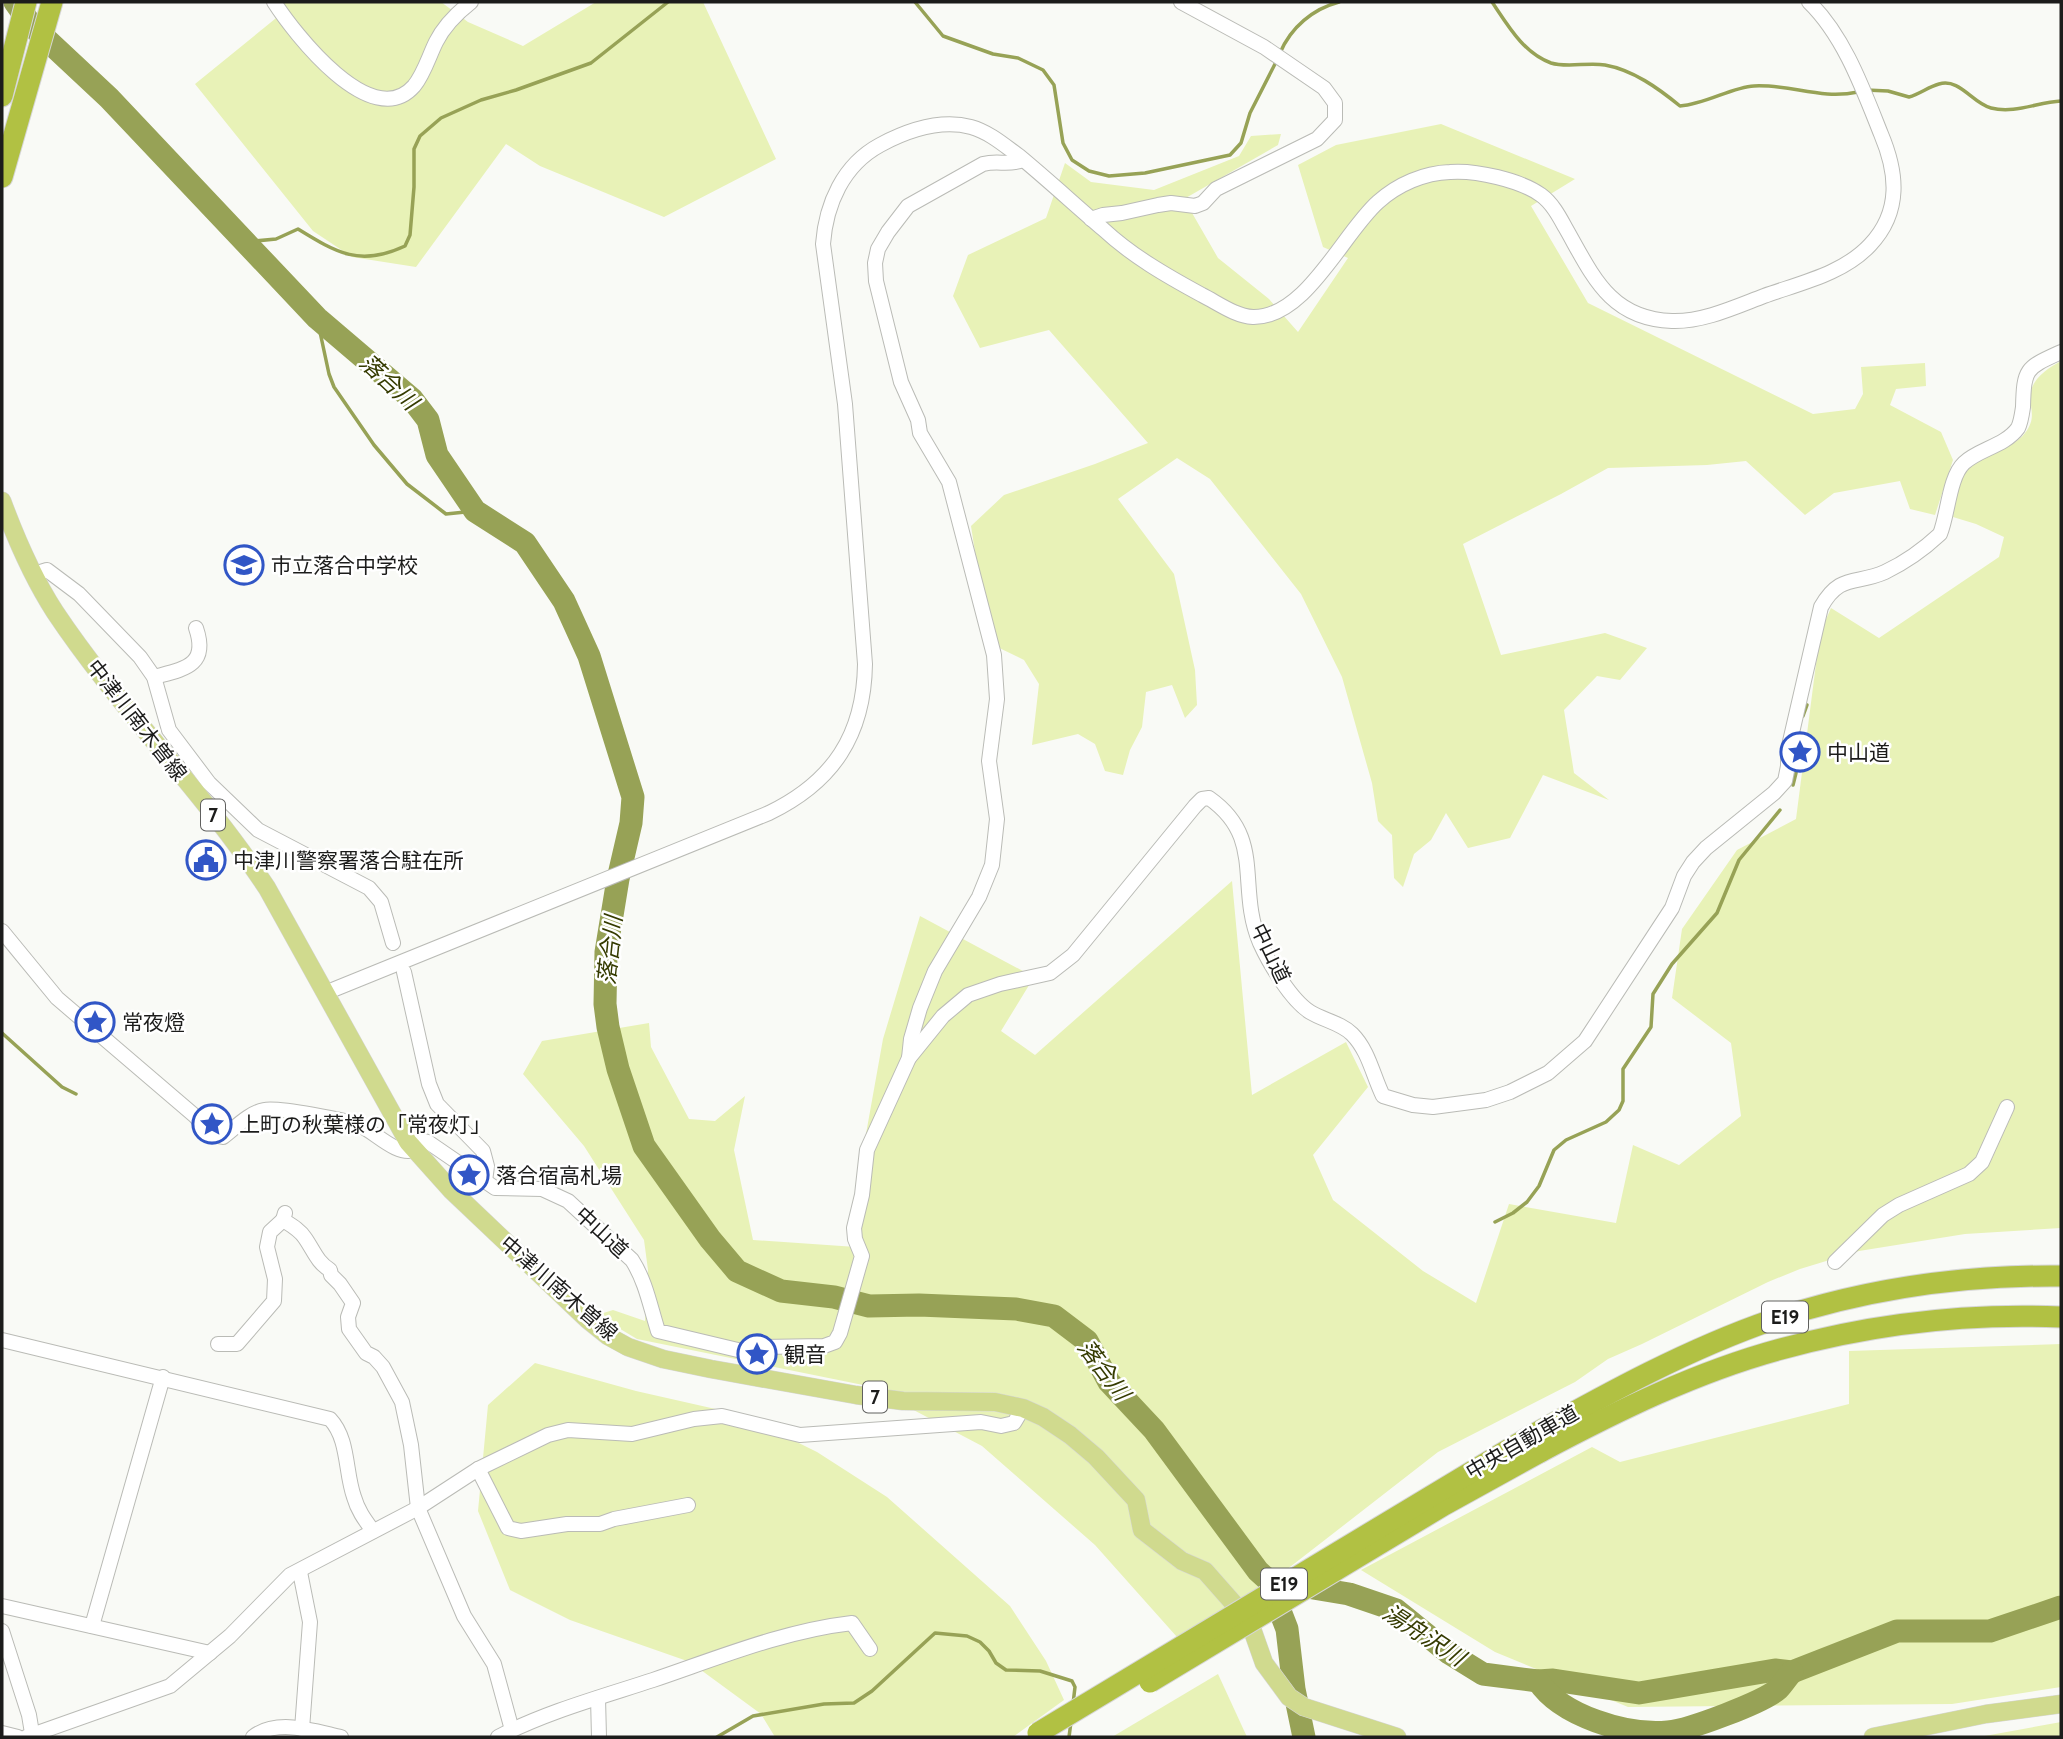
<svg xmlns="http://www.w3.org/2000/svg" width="2063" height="1739" font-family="Cabin,'Noto Sans JP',sans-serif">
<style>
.green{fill:#e8f2b7}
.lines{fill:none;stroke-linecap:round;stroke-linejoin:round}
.stream{stroke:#97a256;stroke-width:3.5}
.river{stroke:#97a256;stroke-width:23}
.minor-casing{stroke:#babbb6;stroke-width:16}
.major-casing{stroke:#d6d6d6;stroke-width:19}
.highway-casing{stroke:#d6d6d6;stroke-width:23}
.minor{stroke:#fff;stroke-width:14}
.major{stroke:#d0da8e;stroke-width:18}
.highway{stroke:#b1c143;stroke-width:21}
.highway-bridge-casing{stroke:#d6d6d6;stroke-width:23;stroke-linecap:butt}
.highway-bridge{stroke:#b1c143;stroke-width:21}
.labels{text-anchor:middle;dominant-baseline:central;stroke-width:5;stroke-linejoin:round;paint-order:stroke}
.shield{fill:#fff;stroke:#60605f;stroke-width:2}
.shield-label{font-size:19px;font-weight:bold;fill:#1c1c1b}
.poi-label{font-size:21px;fill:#1c1c1b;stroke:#fff;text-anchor:start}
.street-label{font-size:21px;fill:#1c1c1b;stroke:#fff}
.water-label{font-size:23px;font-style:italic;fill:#353b00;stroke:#fff}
</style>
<rect width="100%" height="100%" fill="#f9faf6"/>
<g class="green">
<polygon points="281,2 441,2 468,22 523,46 596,2 703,2 776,159 664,217 540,166 506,144 416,267 352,257 313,231 195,84 286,10"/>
<polygon points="1441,124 1575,179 1531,206 1588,303 1813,414 1855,409 1863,394 1861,367 1925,363 1926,386 1896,389 1890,405 1941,432 1953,460 1935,515 1910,509 1900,481 1834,493 1805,515 1746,461 1707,465 1608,468 1561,494 1463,544 1501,655 1605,633 1647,648 1620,680 1597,676 1564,710 1574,773 1609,800 1543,775 1510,838 1468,848 1446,813 1431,840 1414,854 1403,887 1394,878 1392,835 1378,821 1372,783 1342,677 1301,594 1210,479 1177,458 1118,499 1174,574 1195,670 1197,705 1185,718 1172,685 1146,692 1142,727 1130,750 1123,775 1105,771 1095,744 1078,734 1032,745 1039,684 1024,660 989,643 971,526 1004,495 1095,464 1148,443 1049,330 980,348 953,296 968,255 1046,218 1065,163 1091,182 1154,190 1239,156 1251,136 1281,134 1278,145 1184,199 1218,258 1269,299 1298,332 1348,258 1323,247 1298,165 1336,145"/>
<path d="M2061 361V1228L1965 1234 1859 1251 1800 1269 1768 1282 1642 1344 1608 1359 1575 1382 1438 1452 1218 1623 1177 1637 1095 1545 982 1446 868 1386 637 1339 597 1315 613 1310 645 1321 648 1270 644 1240 584 1146 523 1074 542 1041 649 1023 651 1047 689 1119 715 1121 745 1096 734 1150 753 1240 856 1247 864 1145 883 1039 920 916 1034 977 1001 1031 1035 1055 1232 881 1252 1095 1346 1042 1368 1087 1313 1155 1333 1200 1423 1271 1476 1303 1509 1204 1616 1223 1633 1145 1679 1165 1741 1116 1731 1043 1672 998 1682 929 1737 850 1796 819 1820 633 1831 608 1879 638 1999 557 2004 537 1976 524 1953 517C1955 504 1956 486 1962 475 1970 458 2011 452 2025 433 2038 416 2028 408 2031 391 2034 377 2050 367 2061 361Z"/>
<polygon points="2061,1344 2061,1687 1952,1704 1628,1707 1495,1652 1361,1570 1592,1447 1620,1462 1849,1404 1849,1351"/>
<polygon points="535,1363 636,1391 742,1415 817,1452 887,1497 1010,1606 1046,1661 1064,1700 1013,1737 775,1737 761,1714 690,1662 570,1620 510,1590 478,1511 488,1405"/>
<polygon points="1218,1674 1247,1737 1112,1737"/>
<polygon points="2061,1722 2061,1737 1979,1737"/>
</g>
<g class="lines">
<g class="stream">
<polyline points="915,2 943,36 993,54 1018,58 1043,70 1054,85 1063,143 1072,160 1089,171 1109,176 1145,173 1230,155 1241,143 1250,113 1277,60"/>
<path d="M1492 2C1507 24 1523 53 1551 63 1567 68 1588 62 1605 65 1633 70 1658 88 1680 106 1706 104 1732 87 1754 86 1791 84 1820 100 1858 92"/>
<path d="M1280 53C1291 27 1313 9 1339 2"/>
<path d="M1866 90 1888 91 1909 97C1920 94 1928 87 1939 84 1960 78 1972 103 1991 108 2015 114 2038 102 2061 101"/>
<path d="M245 242 276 239 298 229C337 253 360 267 405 246L410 235 414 187V149L420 136 441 118 481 100 516 90 591 63 668 2"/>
<polyline points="317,318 329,374 334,387 374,445 407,484 446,514 475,511"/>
<polyline points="1803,716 1807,705"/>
<polyline points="1793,785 1796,773 1797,740"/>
<polyline points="2,1033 62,1087 76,1094"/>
<polyline points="1495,1222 1513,1213 1527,1202 1539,1186 1554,1150 1566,1140 1606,1122 1619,1110 1623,1101 1623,1069 1651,1027 1653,994 1672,964 1717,913 1739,860 1780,810"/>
<polyline points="717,1737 753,1716 824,1704 854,1703 872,1691 935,1633 967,1636 980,1642 989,1651 996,1663 1006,1670 1040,1671 1072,1681 1075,1687 1073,1704"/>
<polyline points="1069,1737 1071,1722"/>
</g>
<g class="river">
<polyline points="15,2 32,26 109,98 317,318 412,399 428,420 437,455 475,511 525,543 564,601 589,656 633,797 631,823 618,879 606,952 605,1004 608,1027 618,1069 644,1146 710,1239 737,1271 781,1291 834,1297 869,1306 919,1305 1016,1309 1054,1316 1087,1341 1109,1382 1154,1430 1258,1571 1268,1580 1287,1629 1294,1689 1304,1737"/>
<polyline points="1295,1585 1349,1594 1396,1610 1449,1653 1483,1674 1538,1681 1553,1680 1639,1693 1775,1670 1792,1672 1897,1631 1990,1631 2061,1607"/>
<path d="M1538 1681C1561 1716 1627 1736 1668 1732 1689 1730 1764 1702 1778 1689 1783 1684 1787 1677 1792 1672"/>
</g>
<g class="minor-casing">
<g id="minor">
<path d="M274 2C294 33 372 134 414 86 424 74 429 56 436 42 444 26 457 13 471 2"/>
<polyline points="1091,219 1103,215 1122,213 1158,205 1171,203 1195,206 1203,203 1216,189 1317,139 1335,120 1335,103 1324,88 1264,47 1181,2"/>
<polyline points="34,574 47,570 79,594 140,657 154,677 169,730 209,783 258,830 369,888 381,902 393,943"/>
<path d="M154 677C184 669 209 666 196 628"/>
<path d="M2 931 57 998 195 1116 213 1135 223 1137C235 1128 249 1113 264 1110 278 1107 347 1120 361 1126 376 1133 397 1156 414 1150"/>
<polyline points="404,972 429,1084 437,1104 483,1151 487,1166 485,1181"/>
<path d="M325 993 769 813C833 782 864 735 865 664L845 404 823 244C826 204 843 165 880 145 908 130 940 119 971 127 989 132 1004 145 1019 156 1048 180 1075 205 1103 229 1132 256 1167 276 1202 295 1218 303 1235 316 1253 317 1306 318 1343 233 1378 202 1398 184 1424 173 1450 172 1476 170 1520 180 1541 195 1552 203 1559 216 1565 227 1592 274 1609 319 1672 321 1703 322 1735 307 1764 296 1800 283 1843 274 1870 245 1902 211 1897 172 1881 134 1863 89 1844 36 1809 2"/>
<path d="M909 1058 911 1039 920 1008 935 971 979 897 992 865 997 819 989 761 997 699 994 655 949 482 920 433 918 420 901 382 876 281 875 263 878 249 888 232 908 206 983 164C999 160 1007 166 1023 160"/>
<path d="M408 1142 416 1139 428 1142 495 1188 542 1189 568 1201 632 1260C646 1282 650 1306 658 1331L742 1351 759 1347 824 1346 835 1342 840 1333 862 1256 855 1239 854 1228 862 1195 867 1150 909 1058 943 1016 968 995 1000 984 1050 973 1073 955 1195 806 1202 799 1209 798C1266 838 1236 886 1260 943 1269 963 1291 1000 1310 1012 1323 1020 1341 1023 1352 1034 1369 1051 1373 1076 1383 1096L1413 1105 1433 1107 1486 1100 1510 1092 1548 1073 1585 1041 1672 908 1684 876 1693 862 1706 848 1774 793 1785 781 1788 766V750L1821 607C1840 573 1856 585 1885 572 1904 563 1925 548 1940 534 1948 515 1949 477 1964 463 1979 449 2005 446 2018 428 2021 422 2022 414 2023 407 2024 368 2026 368 2061 352"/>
<path d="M285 1213 283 1220C291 1225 300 1230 305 1238 314 1251 317 1262 330 1270L331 1275 340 1284 353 1303 348 1317 349 1329 366 1353 374 1357 383 1367 402 1402 411 1445 418 1508 464 1616 494 1664 512 1730"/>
<polyline points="1835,1262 1883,1215 1899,1205 1969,1174 1982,1162 2007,1107"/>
<path d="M2 1340 330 1419C349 1439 345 1472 354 1497 358 1511 365 1520 373 1531"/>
<polyline points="218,1344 237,1344 274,1301 275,1279 267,1247 270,1232 283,1220"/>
<polyline points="478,1469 508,1528 521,1531 567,1524 600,1524 614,1519 688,1505"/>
<polyline points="300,1572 310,1622 302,1729"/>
<polyline points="2,1606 210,1653"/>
<polyline points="92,1626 163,1377"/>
<polyline points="2,1631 29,1715 32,1733"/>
<polyline points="598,1698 599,1737"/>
<polyline points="2,1733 18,1737"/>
<polyline points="26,1737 170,1686 230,1636 290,1575 418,1508 478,1469 548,1435 568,1430 632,1434 694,1419 722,1416 800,1435 981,1422 1001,1426 1014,1423 1023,1408"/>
<path d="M253 1737C277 1718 314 1731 341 1737"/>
<path d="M498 1737C546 1712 601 1697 653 1680 718 1658 783 1631 852 1623L870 1649"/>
</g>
</g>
<g class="major-casing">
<g id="major">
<path d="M2 501C16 539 33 578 55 612 119 708 203 791 267 888L408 1142 451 1190 588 1320 608 1336 628 1347 663 1359 711 1369 856 1395 903 1401 995 1402 1023 1408 1043 1417 1070 1435 1096 1457 1136 1500 1142 1530 1182 1561 1205 1571 1235 1605 1252 1629 1264 1663 1289 1697 1304 1707 1397 1737"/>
<polyline points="1873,1737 1986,1714 2061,1704"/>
</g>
</g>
<g class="highway-casing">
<g id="highway">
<polyline points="2,96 26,2"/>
<polyline points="2,177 52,2"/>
<path d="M1531 1436C1608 1393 1688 1349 1772 1320 1865 1289 1964 1275 2061 1276"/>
<path d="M1540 1452C1617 1411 1696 1372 1781 1349 1872 1324 1967 1313 2061 1317"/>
</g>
</g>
<use href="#minor" class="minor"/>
<use href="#major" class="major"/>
<use href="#highway" class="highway"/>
<g class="highway-bridge-casing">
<g id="highway-bridge">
<polyline points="1150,1682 1444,1505 1540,1452"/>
<polyline points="1038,1733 1531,1436"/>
</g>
</g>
<use href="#highway-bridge" class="highway-bridge"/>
</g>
<defs>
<g id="school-ring" transform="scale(2.0125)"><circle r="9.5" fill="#fff" stroke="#3156c6" stroke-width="1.5"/><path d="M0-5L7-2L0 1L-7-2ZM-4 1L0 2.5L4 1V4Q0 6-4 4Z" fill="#3156c6"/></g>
<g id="sight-ring" transform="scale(2.0125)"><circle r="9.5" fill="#fff" stroke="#3156c6" stroke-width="1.5"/><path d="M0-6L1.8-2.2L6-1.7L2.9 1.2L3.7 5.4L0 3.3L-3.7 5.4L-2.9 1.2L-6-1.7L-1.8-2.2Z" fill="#3156c6"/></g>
<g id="civic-ring" transform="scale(2.0125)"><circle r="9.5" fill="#fff" stroke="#3156c6" stroke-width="1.5"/><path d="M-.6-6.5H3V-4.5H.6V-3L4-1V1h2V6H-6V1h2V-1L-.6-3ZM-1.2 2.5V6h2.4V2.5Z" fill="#3156c6"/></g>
</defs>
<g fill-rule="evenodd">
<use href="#school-ring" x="244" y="565"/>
<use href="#sight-ring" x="1800" y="752"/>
<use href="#civic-ring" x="206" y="860"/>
<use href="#sight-ring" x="95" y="1022"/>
<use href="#sight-ring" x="212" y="1124"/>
<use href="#sight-ring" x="469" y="1175"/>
<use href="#sight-ring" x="757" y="1354"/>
</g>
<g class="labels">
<g class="shield">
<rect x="201" y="799.5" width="24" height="31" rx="5"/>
<rect x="1762" y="1301.5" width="46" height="31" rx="5"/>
<rect x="863" y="1381.5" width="24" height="31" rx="5"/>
<rect x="1261" y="1568.5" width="46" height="31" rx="5"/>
</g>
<g class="shield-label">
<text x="213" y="815">7</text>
<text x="1785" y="1317">E19</text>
<text x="875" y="1397">7</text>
<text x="1284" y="1584">E19</text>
</g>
<g class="poi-label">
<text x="271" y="565">市立落合中学校</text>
<text x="1827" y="752">中山道</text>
<text x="233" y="860">中津川警察署落合駐在所</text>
<text x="122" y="1022">常夜燈</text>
<text x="239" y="1124">上町の秋葉様の「常夜灯」</text>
<text x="496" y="1175">落合宿高札場</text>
<text x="784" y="1354">観音</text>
</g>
<g class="street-label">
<text transform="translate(137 720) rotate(52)">中津川南木曽線</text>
<text transform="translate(1271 953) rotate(64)">中山道</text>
<text transform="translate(602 1232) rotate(43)">中山道</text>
<text transform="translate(559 1288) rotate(41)">中津川南木曽線</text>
<text transform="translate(1522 1442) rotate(-30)">中央自動車道</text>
</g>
<g class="water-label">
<text transform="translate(389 382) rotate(43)">落合川</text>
<text transform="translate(610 950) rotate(-84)">落合川</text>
<text transform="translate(1104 1370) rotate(53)">落合川</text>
<text transform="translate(1424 1635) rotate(33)">湯舟沢川</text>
</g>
</g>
<rect width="2063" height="1739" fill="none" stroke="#1c1c1b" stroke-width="7"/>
</svg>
